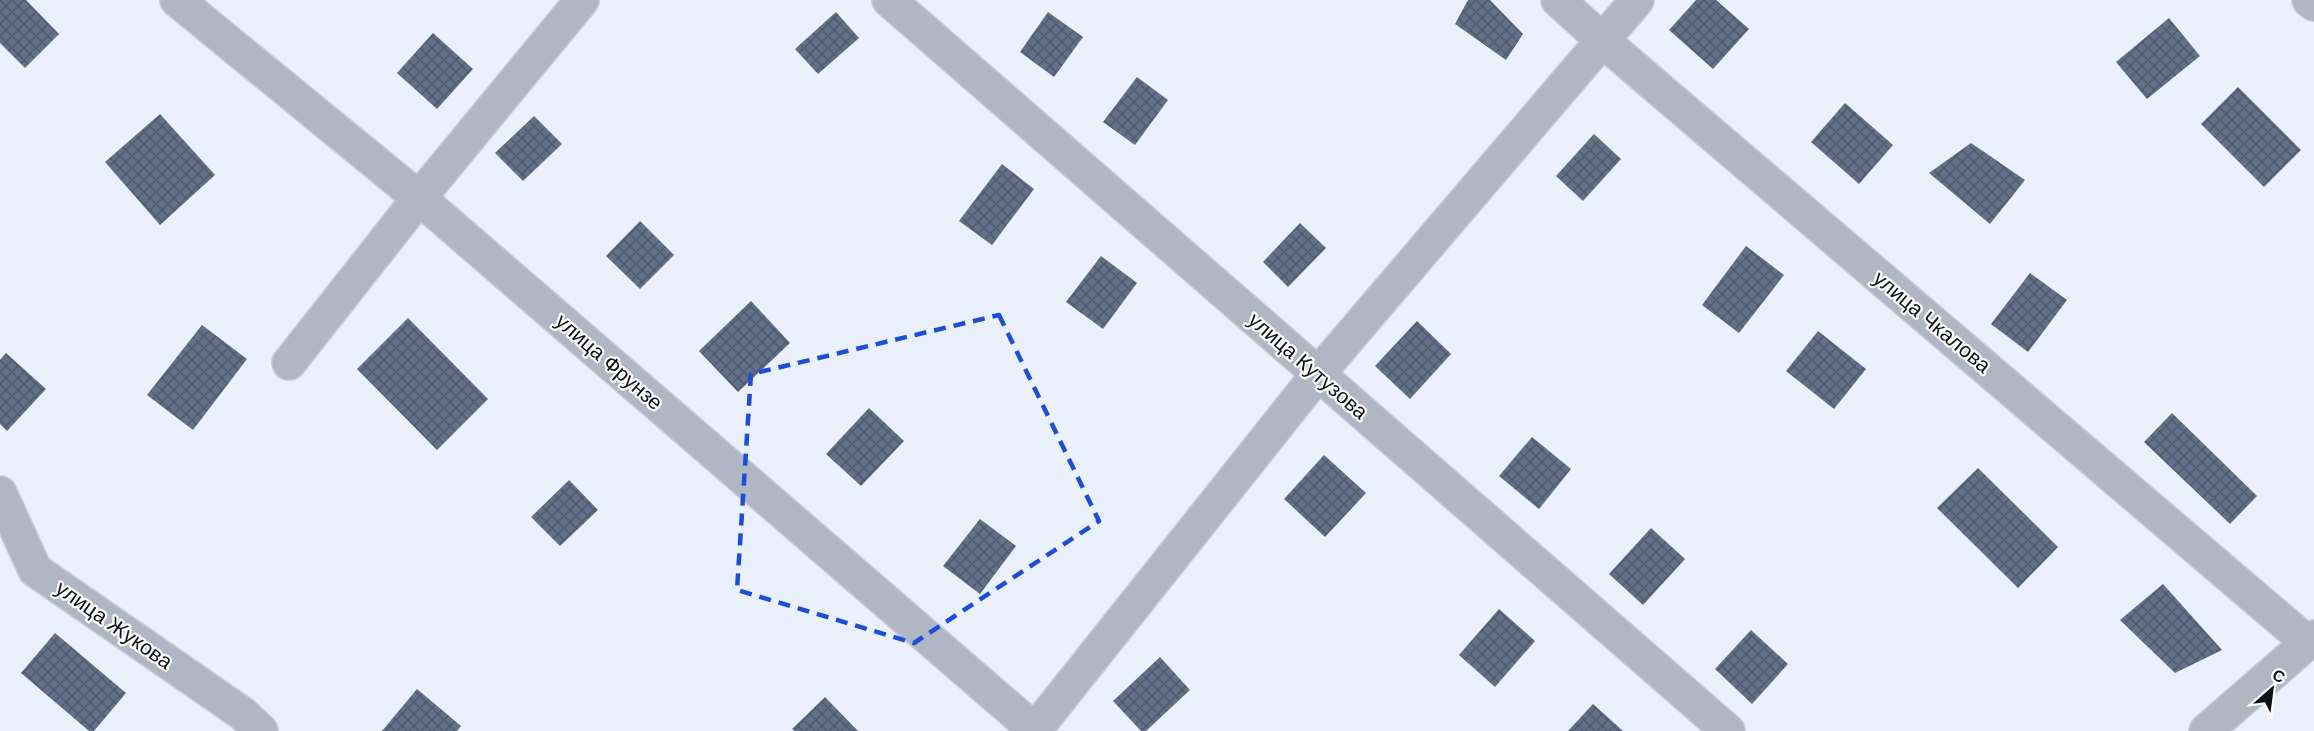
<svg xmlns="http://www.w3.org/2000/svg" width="2314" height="731" font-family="'DM Sans',sans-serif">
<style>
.building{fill:url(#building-cross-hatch)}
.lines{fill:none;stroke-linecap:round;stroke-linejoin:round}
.minor-casing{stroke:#c7cdd8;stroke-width:36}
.minor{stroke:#b0b6c3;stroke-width:33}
.marked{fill:none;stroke:#1d4ed8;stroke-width:4.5;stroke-dasharray:12 8;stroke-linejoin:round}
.labels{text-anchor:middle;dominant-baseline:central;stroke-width:4.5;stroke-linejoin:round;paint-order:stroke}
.street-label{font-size:21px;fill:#0e1014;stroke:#fefefe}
</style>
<defs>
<pattern id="building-cross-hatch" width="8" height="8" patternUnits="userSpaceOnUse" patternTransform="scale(1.5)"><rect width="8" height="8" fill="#64708a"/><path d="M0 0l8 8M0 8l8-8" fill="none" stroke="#515b70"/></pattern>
</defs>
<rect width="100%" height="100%" fill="#eaf1fd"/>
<g class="building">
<polygon points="0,0 26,0 59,34 25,68 0,43"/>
<polygon points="1468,0 1490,0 1523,34 1506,60 1455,24"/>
<polygon points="1696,0 1716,0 1749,29 1713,69 1669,30"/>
<polygon points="836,12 859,38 818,74 795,49"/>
<polygon points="1048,12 1083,37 1054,77 1020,52"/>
<polygon points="2169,18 2200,56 2147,99 2116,62"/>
<polygon points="433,33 473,69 437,109 397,73"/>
<polygon points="1137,77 1168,100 1135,145 1103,122"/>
<polygon points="2238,87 2301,150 2264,187 2201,124"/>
<polygon points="1845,103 1893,145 1859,184 1811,142"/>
<polygon points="160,114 215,175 160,225 105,162"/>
<polygon points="534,116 562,144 523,181 495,153"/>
<polygon points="1594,134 1621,159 1583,201 1556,176"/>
<polygon points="1971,143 2025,180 1990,224 1929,173"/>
<polygon points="1002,164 1034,189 992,245 959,221"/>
<polygon points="640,221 674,255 640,289 606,256"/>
<polygon points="1300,223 1326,248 1288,287 1263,262"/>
<polygon points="1746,246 1784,275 1739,333 1702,305"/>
<polygon points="1101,256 1137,283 1103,329 1066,302"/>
<polygon points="2030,273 2067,300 2028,352 1991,324"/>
<polygon points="751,301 790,343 738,392 699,351"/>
<polygon points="408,318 488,399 437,450 357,369"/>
<polygon points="1417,321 1451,354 1410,399 1375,366"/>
<polygon points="202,325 247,359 193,430 147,395"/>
<polygon points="1818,331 1866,369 1834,409 1786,371"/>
<polygon points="6,353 46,389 7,431 0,424 0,360"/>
<polygon points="869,408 904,441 861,486 826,454"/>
<polygon points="2172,413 2257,496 2230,524 2144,442"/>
<polygon points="1532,437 1571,469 1539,509 1499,476"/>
<polygon points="1324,455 1366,493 1325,537 1284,499"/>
<polygon points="1978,468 2058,547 2018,588 1937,508"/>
<polygon points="569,480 598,510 560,546 531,517"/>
<polygon points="980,519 1016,546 980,594 943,566"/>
<polygon points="1651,528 1685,559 1643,605 1609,574"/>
<polygon points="2163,584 2222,650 2175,673 2120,620"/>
<polygon points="1499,609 1535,641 1495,687 1459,655"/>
<polygon points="1751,630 1788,664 1752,704 1715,669"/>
<polygon points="55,633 126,693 94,731 89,731 21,673"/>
<polygon points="1160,657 1190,690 1146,731 1141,731 1113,701"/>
<polygon points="417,689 461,726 457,731 382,731"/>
<polygon points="825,697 858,731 795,731 792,729"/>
<polygon points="1593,704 1623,731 1568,731"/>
</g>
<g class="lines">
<g class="minor-casing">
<g id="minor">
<polyline points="177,0 419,198 1036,731"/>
<polyline points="889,0 1728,731"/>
<polyline points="1558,0 1603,41 2308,643"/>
<polyline points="2309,0 2314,4"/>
<polyline points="289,363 419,198 582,0"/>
<polyline points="0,493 35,570 243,714 261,731"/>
<polyline points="1035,730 1318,374 1637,0"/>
<polyline points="2206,731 2314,637"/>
</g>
</g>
<use href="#minor" class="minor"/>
</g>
<path class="marked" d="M999 315 1099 521 914 643 737 590 751 374Z"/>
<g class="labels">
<g class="street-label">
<text transform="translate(1932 322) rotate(40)">улица Чкалова</text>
<text transform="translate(609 362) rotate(41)">улица Фрунзе</text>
<text transform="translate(1308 366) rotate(41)">улица Кутузова</text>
<text transform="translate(114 625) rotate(35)">улица Жукова</text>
</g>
</g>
<g transform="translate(2272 689) rotate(28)" stroke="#fefefe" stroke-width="4.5" paint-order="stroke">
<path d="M0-4.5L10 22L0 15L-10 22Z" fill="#0e1014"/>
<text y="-9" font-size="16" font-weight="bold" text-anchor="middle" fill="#0e1014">С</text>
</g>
</svg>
